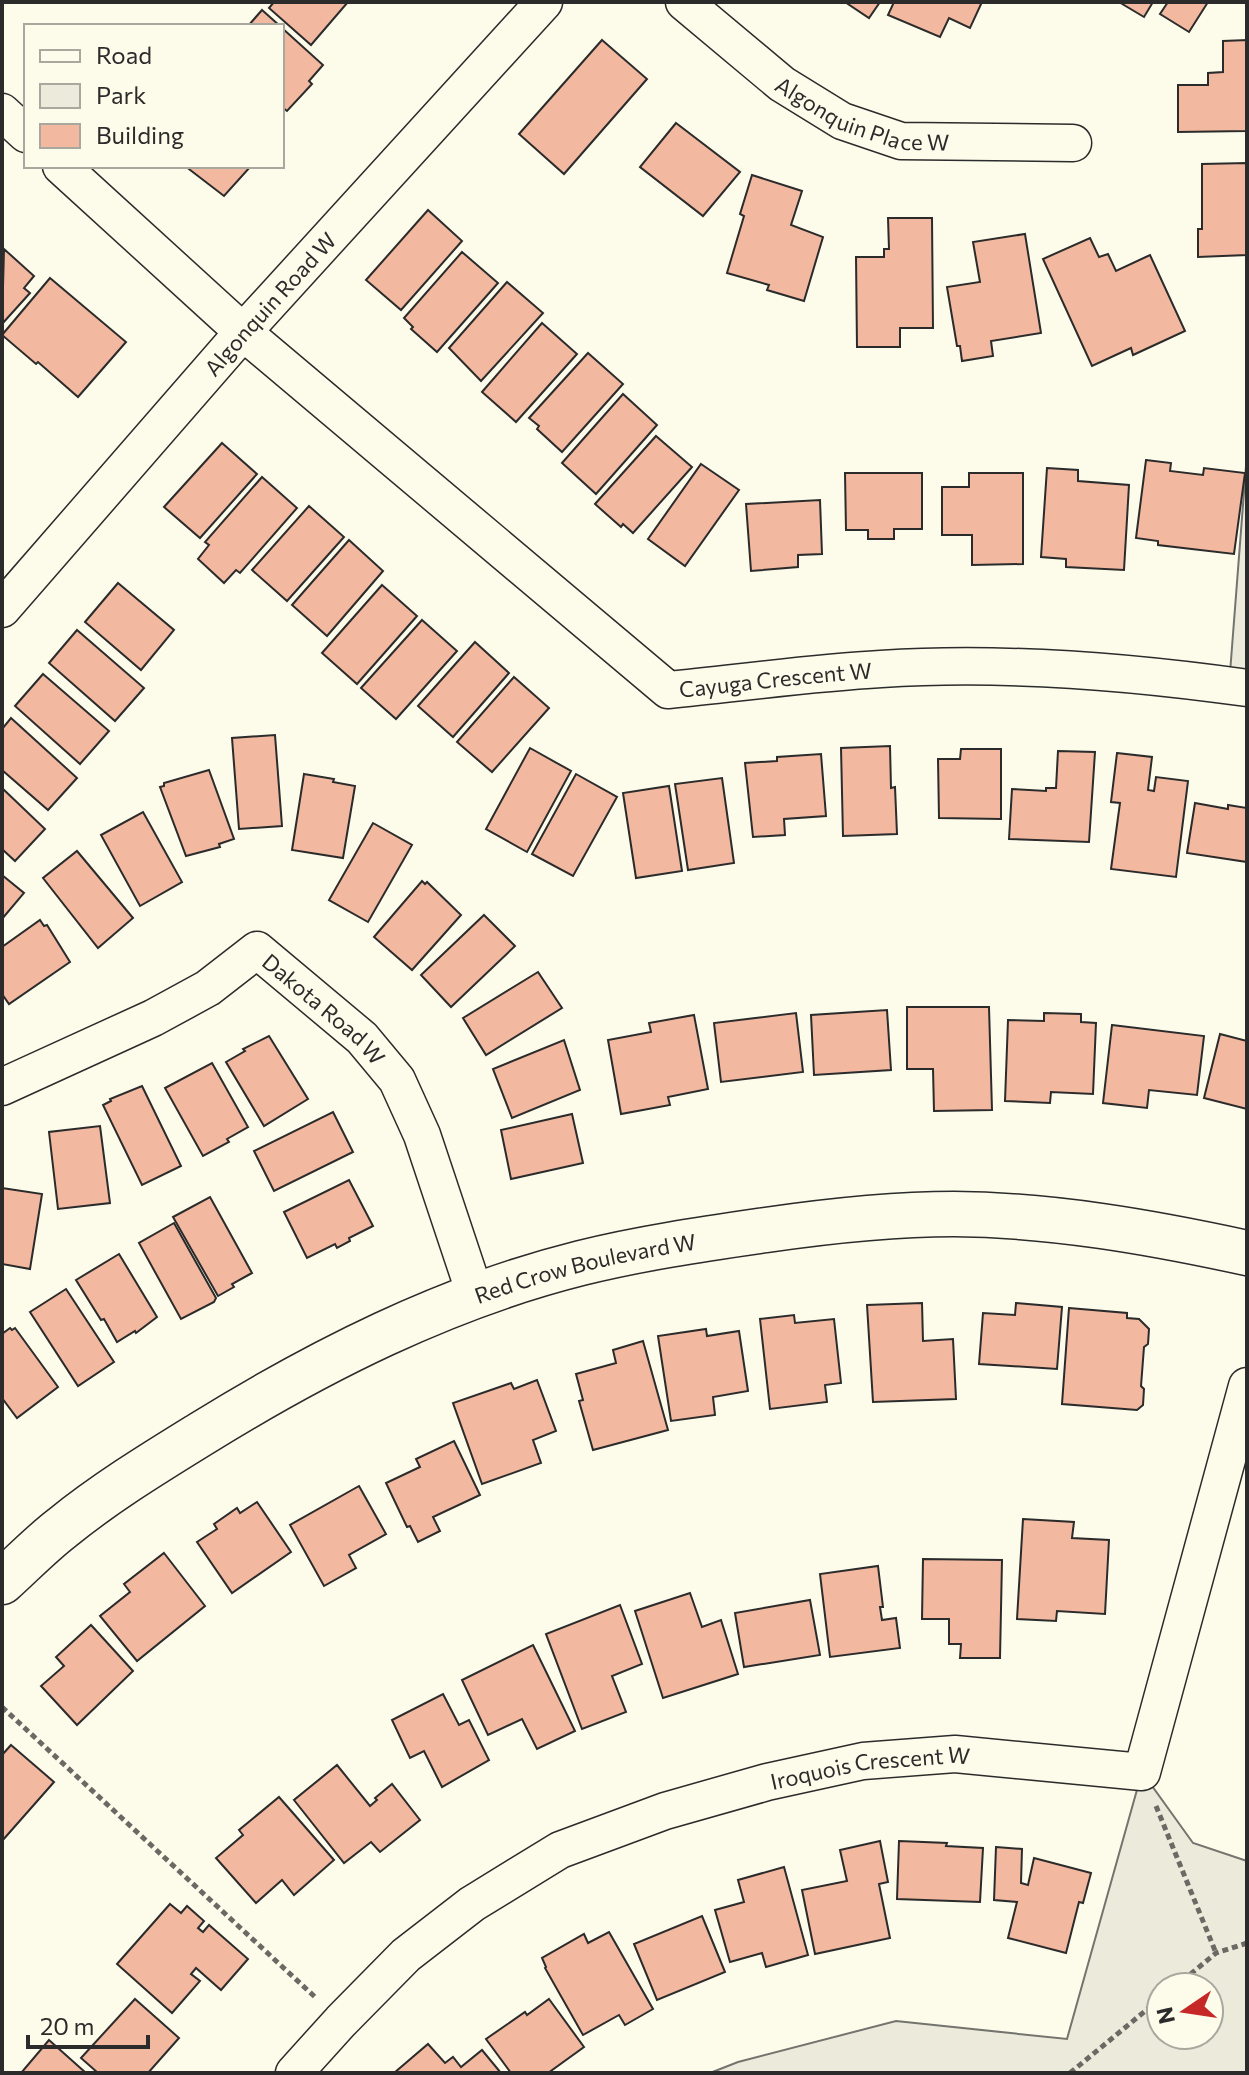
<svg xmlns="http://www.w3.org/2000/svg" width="1249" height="2075" font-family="Commissioner,sans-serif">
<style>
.green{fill:#ecebdb;stroke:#74746e;stroke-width:2;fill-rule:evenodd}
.building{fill:#f2b8a0;stroke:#2b2b2b;stroke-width:2}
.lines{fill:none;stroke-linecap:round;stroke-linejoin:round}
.minor-casing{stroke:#2b2b2b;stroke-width:39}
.tertiary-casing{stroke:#2b2b2b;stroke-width:47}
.path{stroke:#6a6964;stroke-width:5;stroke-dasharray:6 4;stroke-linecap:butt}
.minor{stroke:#fdfbea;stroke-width:36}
.tertiary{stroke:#fdfbea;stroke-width:44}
.labels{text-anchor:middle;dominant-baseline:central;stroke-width:6;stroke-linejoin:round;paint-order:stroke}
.street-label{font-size:22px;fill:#2b2b2b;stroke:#fdfbea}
</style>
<rect width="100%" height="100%" fill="#fdfbea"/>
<g class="green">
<polygon points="1247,453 1247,688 1229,686"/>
<path d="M1142 1772 1193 1843 1247 1861V2073H710L738 2062 896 2021 1067 2039ZM1161 1987H1209V2035H1161Z"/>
</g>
<g class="building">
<polygon points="274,2 348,2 311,45 269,8"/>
<polygon points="845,2 880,2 869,18"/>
<polygon points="894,2 982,2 970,28 949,18 940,37 888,15"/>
<polygon points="1119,2 1153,2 1144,17"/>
<polygon points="1168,2 1208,2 1189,32 1160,14"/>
<polygon points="262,10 280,26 248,26"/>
<polygon points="282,28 323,65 309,81 312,84 287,111 282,107"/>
<polygon points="602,40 647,79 564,174 519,134"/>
<polygon points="1247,40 1247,131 1178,132 1178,85 1208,85 1208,73 1223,72 1223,41"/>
<polygon points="676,123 740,172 703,216 640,167"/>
<polygon points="1247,163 1247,255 1198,257 1198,229 1202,229 1202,164"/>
<polygon points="185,166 251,166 224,196"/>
<polygon points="752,175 802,191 791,225 823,237 804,301 767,290 769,285 727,273 744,216 740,214"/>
<polygon points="428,210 462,241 401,310 366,280"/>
<polygon points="888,218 932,218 933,328 900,328 900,347 857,347 856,257 884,257 884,249 889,249"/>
<polygon points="1025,234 1041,333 991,341 993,356 962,361 960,346 957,346 947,287 980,282 973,242"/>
<polygon points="1090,238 1099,257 1108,254 1116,271 1150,255 1185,331 1133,355 1131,348 1092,366 1043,259"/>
<polygon points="4,249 34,276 24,288 30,293 2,324"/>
<polygon points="462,252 498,283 437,352 411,329 413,327 404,318"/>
<polygon points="50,278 126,342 78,397 38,362 36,364 2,335"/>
<polygon points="507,282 543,313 481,381 449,348"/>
<polygon points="542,323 577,354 516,422 482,392"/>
<polygon points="588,353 623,384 562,452 537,429 539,426 529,418"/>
<polygon points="623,394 657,425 596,494 562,463"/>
<polygon points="656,436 692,467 633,533 623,524 621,527 595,504"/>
<polygon points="222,443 257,474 200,538 164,507"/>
<polygon points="1146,460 1171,463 1170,471 1203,475 1204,468 1245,473 1234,554 1158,545 1158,541 1136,538"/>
<polygon points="701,464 739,490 685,566 648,539"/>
<polygon points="1047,468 1078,470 1078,481 1129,485 1124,570 1066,567 1066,559 1041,557"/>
<polygon points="845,473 922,473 922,529 894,529 894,539 868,539 868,530 846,530"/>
<polygon points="969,473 1023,473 1023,564 972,565 972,535 942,535 942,487 969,487"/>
<polygon points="262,477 297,508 240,573 236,570 224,583 198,559 209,545 205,542"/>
<polygon points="820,500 822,554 798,555 798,567 751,571 746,504"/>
<polygon points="309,506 344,537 287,601 252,570"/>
<polygon points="349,540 383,571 327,636 292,605"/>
<polygon points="118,583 174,630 141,670 85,622"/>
<polygon points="382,585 417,616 357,684 322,653"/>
<polygon points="422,620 457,651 396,719 361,688"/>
<polygon points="77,630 144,688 115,721 49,663"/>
<polygon points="475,642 509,673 453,737 418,706"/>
<polygon points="43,674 109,731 80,764 15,706"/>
<polygon points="514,677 549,708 492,772 457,742"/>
<polygon points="11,718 77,778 48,810 2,770 2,729"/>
<polygon points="275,735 282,826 239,829 232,738"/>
<polygon points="890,746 891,788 895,787 897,834 843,836 841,748"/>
<polygon points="530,748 571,771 527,852 486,829"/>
<polygon points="961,749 1001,749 1001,819 939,818 938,759 960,759"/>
<polygon points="1058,751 1095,752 1089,842 1009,839 1012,789 1046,791 1046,788 1056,788"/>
<polygon points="1117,753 1152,757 1148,790 1154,791 1156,777 1188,781 1176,877 1111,869 1120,803 1111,802"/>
<polygon points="821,754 826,816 784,819 785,835 753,837 745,763 777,761 777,757"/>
<polygon points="209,770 234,839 219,844 220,847 186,856 160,787 164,786 164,783"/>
<polygon points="304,774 334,779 333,782 355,786 343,858 292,850"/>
<polygon points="576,774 617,797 573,876 532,854"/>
<polygon points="722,778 734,863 688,870 675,784"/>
<polygon points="669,786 682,871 636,878 623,793"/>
<polygon points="2,788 45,829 15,861 2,849"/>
<polygon points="1195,803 1228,809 1228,805 1247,808 1247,862 1187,853"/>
<polygon points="143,812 182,882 140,906 101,835"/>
<polygon points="373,823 412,845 368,922 329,900"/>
<polygon points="77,851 133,918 98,948 43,878"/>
<polygon points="2,875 24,893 2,919"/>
<polygon points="422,881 425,884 427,882 461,915 412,970 374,937"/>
<polygon points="484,915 515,946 451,1007 421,975"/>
<polygon points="40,920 44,926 47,925 70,962 9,1004 2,994 2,947"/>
<polygon points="538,972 562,1008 486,1055 463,1018"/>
<polygon points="907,1007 989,1007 992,1110 934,1111 933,1069 907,1069"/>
<polygon points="887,1010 891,1070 814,1075 811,1015"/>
<polygon points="796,1013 803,1072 721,1082 714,1023"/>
<polygon points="1044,1013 1081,1014 1081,1022 1096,1023 1093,1094 1051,1092 1050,1103 1005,1101 1008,1020 1044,1021"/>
<polygon points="694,1015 708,1089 668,1097 670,1105 621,1114 608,1040 651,1032 649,1023"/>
<polygon points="1112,1025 1204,1036 1197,1095 1149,1090 1147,1108 1103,1103"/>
<polygon points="1220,1034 1247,1041 1247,1109 1204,1098"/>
<polygon points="269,1036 308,1099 264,1126 226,1062 245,1051 243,1049"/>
<polygon points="564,1040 580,1090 512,1118 493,1069"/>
<polygon points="212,1063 248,1127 227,1139 229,1142 203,1156 165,1088"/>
<polygon points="142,1086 181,1166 142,1185 103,1105 111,1101 110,1099"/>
<polygon points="333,1112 353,1152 274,1191 254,1151"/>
<polygon points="572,1114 583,1163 511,1179 501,1130"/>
<polygon points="100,1126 110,1203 58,1209 49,1132"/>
<polygon points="349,1180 373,1226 349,1238 350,1241 337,1248 335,1244 307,1258 284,1212"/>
<polygon points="2,1188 42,1194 30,1269 2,1264"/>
<polygon points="210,1197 252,1273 232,1284 234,1287 218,1296 173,1217"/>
<polygon points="174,1223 216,1298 214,1302 181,1319 139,1243"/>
<polygon points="119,1254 157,1317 136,1333 135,1331 117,1342 104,1319 101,1320 76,1280"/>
<polygon points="66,1289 114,1362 78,1386 30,1312"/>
<polygon points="922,1303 923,1341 953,1339 956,1399 873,1402 867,1305"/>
<polygon points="1016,1303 1062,1307 1057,1369 979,1364 983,1313 1015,1315"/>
<polygon points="1069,1308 1127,1313 1127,1318 1139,1319 1149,1329 1148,1344 1144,1347 1141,1386 1144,1389 1143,1405 1137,1410 1062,1404"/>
<polygon points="794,1315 795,1323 834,1319 841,1383 825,1385 827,1402 770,1409 760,1319"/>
<polygon points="10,1328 12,1330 15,1328 58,1387 17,1418 2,1398 2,1334"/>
<polygon points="706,1329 707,1336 739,1331 748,1391 713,1397 715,1415 671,1421 658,1336"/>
<polygon points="643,1341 668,1430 593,1450 579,1401 583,1400 576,1374 616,1363 613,1350"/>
<polygon points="537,1380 556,1431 533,1440 541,1463 482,1484 453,1403 511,1383 514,1389"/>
<polygon points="454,1441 480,1495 433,1517 440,1531 418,1542 410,1526 407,1527 386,1483 420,1467 416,1459"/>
<polygon points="359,1486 386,1534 349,1555 356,1568 324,1586 290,1525"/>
<polygon points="257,1502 291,1552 232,1593 197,1542 217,1529 214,1524 237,1508 240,1513"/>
<polygon points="1023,1519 1074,1522 1072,1538 1109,1540 1105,1614 1057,1611 1056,1621 1017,1619"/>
<polygon points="164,1553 205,1606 137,1661 100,1616 130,1592 124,1584"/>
<polygon points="923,1559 1002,1560 1000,1658 960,1658 961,1644 949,1644 949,1619 922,1619"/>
<polygon points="878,1566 883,1607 880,1607 882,1620 896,1618 900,1648 830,1657 820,1574"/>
<polygon points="690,1593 702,1627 721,1620 738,1674 663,1698 635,1611"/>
<polygon points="810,1600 820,1655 744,1667 735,1613"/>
<polygon points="620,1605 642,1664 612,1676 626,1712 582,1729 546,1634"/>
<polygon points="91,1625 133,1671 77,1725 41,1686 64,1666 56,1657"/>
<polygon points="533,1645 575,1731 537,1749 522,1719 488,1735 462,1680"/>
<polygon points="443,1694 459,1725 469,1720 489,1760 442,1787 424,1751 410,1758 392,1720"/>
<polygon points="11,1745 54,1782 2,1841 2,1755"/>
<polygon points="337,1765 370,1806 377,1800 375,1798 392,1784 420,1820 380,1852 371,1842 344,1863 294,1800"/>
<polygon points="279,1797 334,1860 294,1895 282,1880 256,1903 216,1858 243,1835 239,1830"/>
<polygon points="880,1841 888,1882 879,1884 890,1938 815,1954 802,1890 847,1881 840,1850"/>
<polygon points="899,1841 947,1843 946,1846 983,1848 980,1902 897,1899"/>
<polygon points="996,1847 1022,1849 1021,1883 1028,1885 1034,1858 1091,1873 1083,1903 1079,1902 1066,1953 1008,1938 1017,1902 994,1900"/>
<polygon points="784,1867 808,1955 766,1967 762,1953 730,1962 715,1910 744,1902 738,1880"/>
<polygon points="170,1904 181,1913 187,1906 204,1921 198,1928 203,1932 209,1925 248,1959 221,1990 196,1968 191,1974 200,1981 172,2013 117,1964"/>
<polygon points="702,1916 725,1972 657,2000 634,1944"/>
<polygon points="609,1932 653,2009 625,2025 619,2015 583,2035 545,1968 546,1967 542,1958 584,1934 588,1943"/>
<polygon points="135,1999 179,2038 148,2073 98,2073 81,2058"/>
<polygon points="549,1999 584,2047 548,2073 511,2073 486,2039 525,2012 527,2015"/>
<polygon points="49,2040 86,2073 21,2073"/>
<polygon points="428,2044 445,2063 453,2057 461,2067 482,2050 501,2073 394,2073"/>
</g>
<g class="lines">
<g class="minor-casing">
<g id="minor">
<path id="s1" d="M684 2 782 84 842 121 901 141 1073 143"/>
<polyline points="2,112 26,134"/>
<path id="s2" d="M61 166 243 332 668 690C739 683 810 673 881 669 1003 661 1126 671 1247 688"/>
<path id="s3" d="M2 609 243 332 544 2"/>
<path id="s4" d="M2 1087 153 1018 208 988 257 950 362 1038 397 1080 422 1135 476 1297"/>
<path id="s5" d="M294 2073 341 2021 406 1955 472 1904 560 1850 665 1811 767 1782 863 1761 955 1754 1142 1772 1247 1386"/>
</g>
</g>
<g class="tertiary-casing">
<g id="tertiary">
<path id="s6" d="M2 1582C22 1564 41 1544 62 1528 105 1493 154 1463 201 1434 319 1361 445 1297 581 1263 641 1248 704 1239 766 1230 828 1221 891 1214 954 1214 1053 1215 1150 1232 1247 1253"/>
</g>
</g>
<g class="path">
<polyline points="2,1707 315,1997"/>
<polyline points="1156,1806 1216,1953"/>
<polyline points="1175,1987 1216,1953 1247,1943"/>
<polyline points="1070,2073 1161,1998"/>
</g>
<use href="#minor" class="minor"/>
<use href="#tertiary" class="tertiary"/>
</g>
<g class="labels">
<g class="street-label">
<text stroke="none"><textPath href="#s1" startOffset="216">Algonquin Place W</textPath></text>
<text stroke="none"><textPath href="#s3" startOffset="406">Algonquin Road W</textPath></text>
<text stroke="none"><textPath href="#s2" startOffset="910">Cayuga Crescent W</textPath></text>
<text stroke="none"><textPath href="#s4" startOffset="380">Dakota Road W</textPath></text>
<text stroke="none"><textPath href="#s6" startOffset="670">Red Crow Boulevard W</textPath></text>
<text stroke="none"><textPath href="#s5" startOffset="672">Iroquois Crescent W</textPath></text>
</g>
</g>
<rect width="1249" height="2075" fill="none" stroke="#2b2b2b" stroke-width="8"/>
<rect x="24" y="24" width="260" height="144" fill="#fdfbea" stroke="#a9a89e" stroke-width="2"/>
<rect x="40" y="50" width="40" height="12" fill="#fdfbea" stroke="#a9a89e" stroke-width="2"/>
<text x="96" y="64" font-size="24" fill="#2b2b2b">Road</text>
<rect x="40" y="84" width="40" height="24" fill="#ecebdb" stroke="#a9a89e" stroke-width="2"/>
<text x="96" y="104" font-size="24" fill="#2b2b2b">Park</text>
<rect x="40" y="124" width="40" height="24" fill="#f2b8a0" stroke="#a9a89e" stroke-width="2"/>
<text x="96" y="144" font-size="24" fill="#2b2b2b">Building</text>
<g transform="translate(1185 2011) rotate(257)"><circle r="38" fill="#fdfbea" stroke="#a9a89e" stroke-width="2"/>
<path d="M0-6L14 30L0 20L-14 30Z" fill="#c62828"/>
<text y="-12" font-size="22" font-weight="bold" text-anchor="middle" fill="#2b2b2b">N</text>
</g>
<path d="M28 2035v12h120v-12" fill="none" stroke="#2b2b2b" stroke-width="4"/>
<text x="40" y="2035" font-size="24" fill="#2b2b2b" stroke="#fdfbea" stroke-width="6" paint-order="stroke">20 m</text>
</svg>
